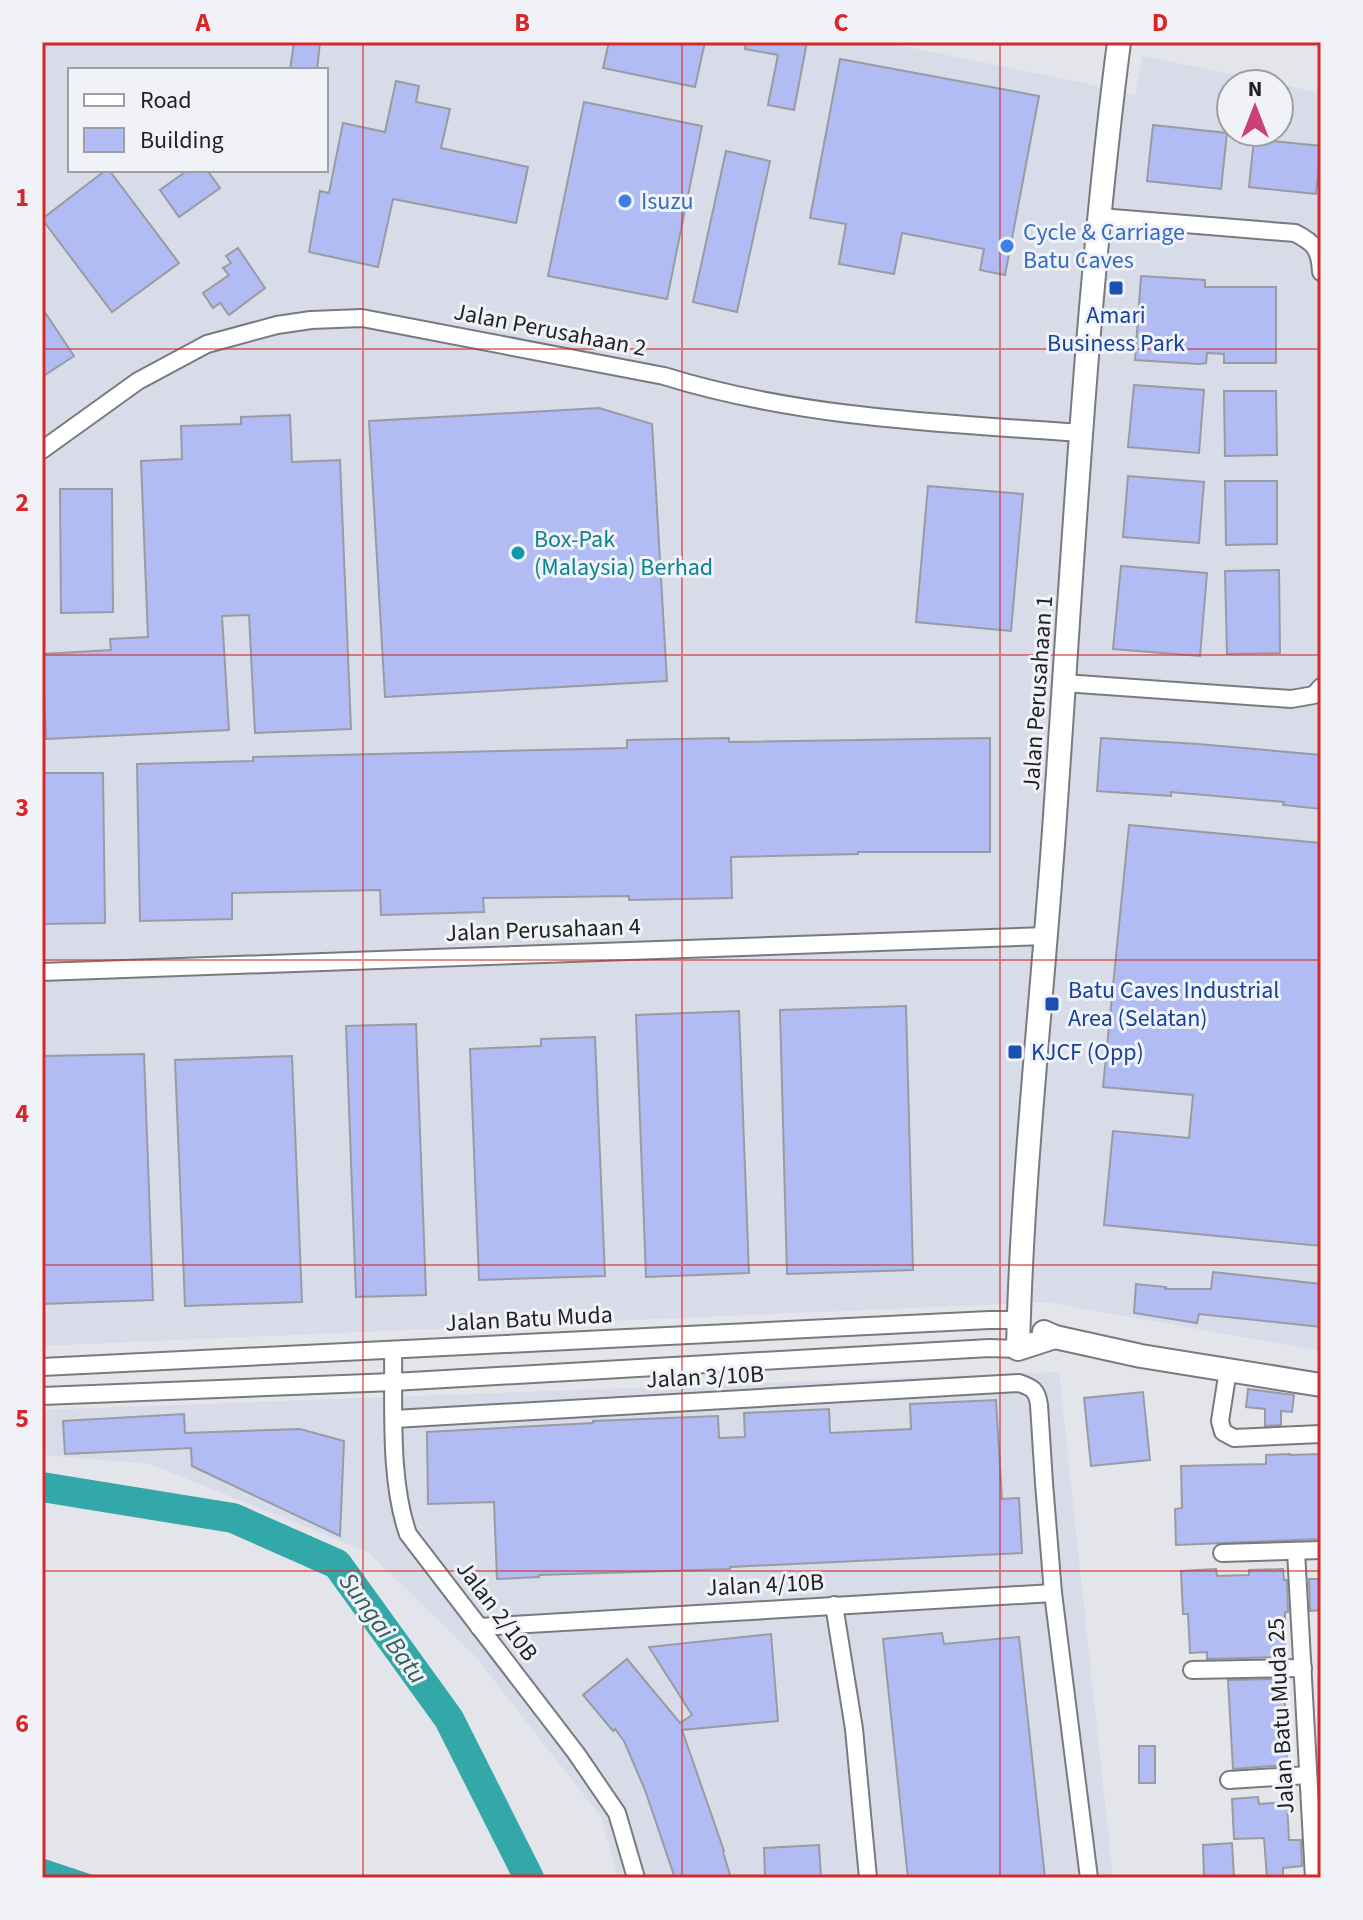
<svg xmlns="http://www.w3.org/2000/svg" width="1363" height="1920" font-family="'Source Sans 3',sans-serif">
<style>
.built{fill:#d8dbe8;fill-rule:evenodd}
.water{fill:#33a8a9}
.lines{fill:none;stroke-linecap:round;stroke-linejoin:round}
.river{stroke:#33a8a9;stroke-width:30}
.building{fill:#b1bcf4;stroke:#9a9ba1;stroke-width:2}
.street-casing{stroke:#797a7f;stroke-width:20}
.secondary-casing{stroke:#797a7f;stroke-width:26}
.street{stroke:#fff;stroke-width:16}
.secondary{stroke:#fff;stroke-width:22}
.grid{fill:none;stroke:#d62828;stroke-width:2;stroke-opacity:0.55}
.shop-dot{fill:#3f7fe0;stroke:#f1f2f8;stroke-width:3}
.transit-dot{fill:#1a4fb4;stroke:#f1f2f8;stroke-width:3}
.culture-dot{fill:#0f9aa8;stroke:#f1f2f8;stroke-width:3}
.labels{text-anchor:middle;dominant-baseline:central;stroke-width:6;stroke-linejoin:round;paint-order:stroke}
.shop-label{font-size:24px;fill:#366cbe;stroke:#f1f2f8;text-anchor:start}
.transit-label{font-size:24px;fill:#164399;stroke:#f1f2f8;text-anchor:start}
.street-label{font-size:24px;fill:#1f2022;stroke:#f1f2f8}
.culture-label{font-size:24px;fill:#0d838f;stroke:#f1f2f8;text-anchor:start}
.water-label{font-size:26px;font-style:italic;fill:#2f5f5f;stroke:#f1f2f8}
.neatline{fill:none;stroke:#d62828;stroke-width:3}
.grid-label{font-size:26px;text-anchor:middle;font-weight:bold;fill:#d62828}
</style>
<rect width="100%" height="100%" fill="#e4e5ea"/>
<g class="built">
<path d="M42 42H883L1084 83 1135 95 1143 56 1321 93V1351L1046 1302 42 1346ZM70 70H326V170H70ZM1231 84H1279V132H1231Z"/>
<polygon points="1059,1372 1113,1878 618,1878 601,1817 475,1656 368,1552 150,1464 42,1455 42,1410"/>
</g>
<polygon class="water" points="42,1858 102,1878 42,1878"/>
<g class="lines">
<polyline class="river" points="42,1487 233,1518 337,1564 449,1719 529,1878"/>
</g>
<g class="building">
<polygon points="294,42 320,42 317,70 290,70"/>
<polygon points="609,42 705,42 695,87 603,68"/>
<polygon points="746,42 807,42 794,110 768,105 778,55 745,49"/>
<polygon points="840,59 1039,96 1005,275 980,270 984,249 902,233 894,274 839,264 846,224 810,218"/>
<polygon points="396,81 419,86 416,102 450,109 441,148 528,167 516,223 393,199 378,267 309,252 320,191 329,193 343,123 385,132"/>
<polygon points="584,102 702,126 667,299 548,276"/>
<polygon points="1153,125 1227,133 1221,189 1147,181"/>
<polygon points="1254,139 1321,146 1316,194 1249,187"/>
<polygon points="726,151 770,161 737,312 693,302"/>
<polygon points="106,170 109,170 179,263 112,312 42,219"/>
<polygon points="188,170 207,170 220,188 179,217 160,190"/>
<polygon points="238,248 265,288 229,315 220,303 213,308 203,293 229,275 223,268 231,263 226,256"/>
<polygon points="1141,276 1205,280 1205,287 1276,287 1276,363 1224,363 1224,354 1207,353 1206,363 1199,364 1135,360"/>
<polygon points="42,308 74,356 42,377"/>
<polygon points="1134,385 1204,390 1199,453 1128,447"/>
<polygon points="1224,391 1276,391 1277,455 1225,456"/>
<polygon points="599,408 652,424 667,681 385,697 369,421"/>
<polygon points="290,415 292,462 340,460 351,729 255,733 249,615 222,616 229,730 46,739 42,654 111,650 110,639 148,637 141,461 182,459 181,426 241,424 241,417"/>
<polygon points="1128,476 1204,482 1199,543 1123,537"/>
<polygon points="1225,481 1277,481 1277,544 1226,545"/>
<polygon points="928,486 1023,494 1011,631 916,622"/>
<polygon points="60,489 112,489 113,612 61,613"/>
<polygon points="1121,566 1207,573 1200,656 1113,649"/>
<polygon points="1279,570 1280,653 1227,654 1225,571"/>
<polygon points="729,738 729,742 990,738 990,852 858,852 858,854 731,857 732,898 629,900 629,896 483,898 484,912 381,915 380,890 232,893 232,919 140,921 137,764 253,761 253,757 627,748 627,740"/>
<polygon points="1101,738 1198,744 1321,755 1321,809 1283,805 1284,802 1171,792 1171,796 1097,791"/>
<polygon points="42,773 103,773 105,923 42,924"/>
<polygon points="1129,825 1321,843 1321,1246 1104,1225 1113,1131 1189,1138 1193,1095 1103,1087"/>
<polygon points="906,1006 913,1270 787,1274 780,1010"/>
<polygon points="739,1011 749,1273 646,1277 636,1015"/>
<polygon points="416,1024 426,1295 356,1297 346,1026"/>
<polygon points="595,1037 605,1276 479,1280 470,1049 541,1046 541,1039"/>
<polygon points="144,1054 153,1300 42,1304 42,1056"/>
<polygon points="292,1056 302,1302 185,1306 175,1060"/>
<polygon points="1213,1272 1321,1284 1321,1327 1199,1314 1197,1323 1134,1313 1136,1284 1166,1287 1165,1289 1211,1289"/>
<polygon points="1248,1389 1294,1395 1292,1412 1281,1411 1281,1425 1265,1426 1265,1409 1246,1407"/>
<polygon points="1143,1392 1150,1460 1091,1466 1084,1398"/>
<polygon points="996,1400 1002,1499 1019,1498 1022,1553 730,1567 730,1569 539,1575 539,1577 497,1579 494,1502 428,1504 427,1432 593,1423 593,1421 718,1416 719,1438 745,1437 744,1413 829,1409 830,1433 911,1429 910,1404"/>
<polygon points="184,1414 185,1433 300,1429 344,1441 340,1536 192,1466 191,1448 65,1454 63,1421"/>
<polygon points="1290,1454 1290,1455 1319,1454 1321,1539 1176,1545 1175,1509 1182,1508 1181,1466 1266,1464 1266,1455"/>
<polygon points="1216,1569 1217,1576 1249,1575 1249,1570 1283,1569 1284,1580 1287,1580 1288,1612 1285,1612 1285,1648 1277,1648 1277,1657 1207,1659 1207,1652 1190,1653 1188,1614 1183,1614 1181,1571"/>
<polygon points="1309,1579 1321,1579 1321,1610 1310,1611"/>
<polygon points="942,1633 944,1644 1019,1637 1045,1878 908,1878 883,1639"/>
<polygon points="771,1634 778,1721 682,1730 724,1851 723,1852 731,1878 675,1878 645,1790 624,1741 615,1729 613,1731 583,1695 627,1659 680,1723 692,1715 649,1647"/>
<polygon points="1278,1679 1278,1682 1284,1682 1287,1765 1233,1769 1228,1680"/>
<rect x="1139" y="1746" width="16" height="37"/>
<polygon points="1258,1797 1259,1804 1287,1802 1289,1840 1301,1840 1302,1866 1283,1868 1283,1878 1267,1878 1264,1838 1234,1839 1232,1799"/>
<polygon points="1232,1843 1234,1878 1204,1878 1203,1845"/>
<polygon points="819,1845 821,1878 765,1878 764,1848"/>
</g>
<g class="lines">
<g class="street-casing">
<g id="street">
<path d="M1100 217 1295 233C1315 243 1320 250 1321 272"/>
<path d="M42 450 138 381 207 344 277 325 311 320 362 318 664 376C799 418 941 423 1081 433"/>
<polyline points="1064,683 1291,699 1314,695 1321,687"/>
<polyline points="42,972 1047,936"/>
<path d="M393 1350C394 1408 389 1480 408 1534L576 1753 617 1813 636 1878"/>
<polyline points="42,1367 989,1320 1019,1320"/>
<polyline points="1228,1370 1220,1421 1223,1432 1234,1438 1321,1434"/>
<polyline points="42,1396 393,1382 989,1348 1018,1349"/>
<path d="M394 1419 1019 1383C1033 1388 1037 1390 1039 1405L1044 1483 1053 1593 1089 1878"/>
<polyline points="1296,1551 1314,1878"/>
<polyline points="1222,1553 1321,1550"/>
<polyline points="834,1605 854,1729 868,1878"/>
<polyline points="479,1627 1053,1593"/>
<polyline points="1192,1670 1303,1668"/>
<polyline points="1229,1780 1308,1775"/>
</g>
</g>
<g class="secondary-casing">
<g id="secondary">
<polyline points="1044,1332 1055,1337 1141,1356 1321,1385"/>
<path d="M1055 1337 1018 1349C1022 1171 1043 994 1055 816 1073 558 1086 299 1119 42"/>
</g>
</g>
<use href="#street" class="street"/>
<use href="#secondary" class="secondary"/>
</g>
<path class="grid" d="M363 42V1878M682 42V1878M1000 42V1878M42 349H1321M42 655H1321M42 960H1321M42 1265H1321M42 1571H1321"/>
<g class="shop-dot">
<circle cx="625" cy="201" r="8"/>
<circle cx="1007" cy="246" r="8"/>
</g>
<g class="transit-dot">
<rect x="1108" y="280" width="16" height="16" rx="4"/>
<rect x="1044" y="996" width="16" height="16" rx="4"/>
<rect x="1007" y="1044" width="16" height="16" rx="4"/>
</g>
<circle class="culture-dot" cx="518" cy="553" r="8"/>
<g class="labels">
<g class="shop-label">
<text x="641" y="201">Isuzu</text>
<text x="1023" y="232">Cycle &amp; Carriage<tspan x="1023" dy="28">Batu Caves</tspan></text>
</g>
<g class="transit-label">
<text x="1116" y="315" text-anchor="middle">Amari<tspan x="1116" dy="28">Business Park</tspan></text>
<text x="1068" y="990">Batu Caves Industrial<tspan x="1068" dy="28">Area (Selatan)</tspan></text>
<text x="1031" y="1052">KJCF (Opp)</text>
</g>
<g class="street-label">
<text transform="translate(550 330) rotate(11)">Jalan Perusahaan 2</text>
<text transform="translate(1038 693) rotate(-86)">Jalan Perusahaan 1</text>
<text transform="translate(543 930) rotate(-2)">Jalan Perusahaan 4</text>
<text transform="translate(529 1319) rotate(-3)">Jalan Batu Muda</text>
<text transform="translate(705 1377) rotate(-3)">Jalan 3/10B</text>
<text transform="translate(765 1585) rotate(-3)">Jalan 4/10B</text>
<text transform="translate(497 1611) rotate(53)">Jalan 2/10B</text>
<text transform="translate(1281 1716) rotate(-93)">Jalan Batu Muda 25</text>
</g>
<g class="culture-label">
<text x="534" y="539">Box-Pak<tspan x="534" dy="28">(Malaysia) Berhad</tspan></text>
</g>
<g class="water-label">
<text transform="translate(383 1628) rotate(54)">Sungai Batu</text>
</g>
</g>
<rect width="1363" height="1920" fill="none" stroke="#f1f2f8" stroke-width="88"/>
<rect x="68" y="68" width="260" height="104" fill="#f1f2f8" stroke="#9d9ea2" stroke-width="2"/>
<rect x="84" y="94" width="40" height="12" fill="#ffffff" stroke="#9d9ea2" stroke-width="2"/>
<text x="140" y="108" font-size="24" fill="#1f2022">Road</text>
<rect x="84" y="128" width="40" height="24" fill="#b1bcf4" stroke="#9d9ea2" stroke-width="2"/>
<text x="140" y="148" font-size="24" fill="#1f2022">Building</text>
<g transform="translate(1255 108)"><circle r="38" fill="#f1f2f8" stroke="#9d9ea2" stroke-width="2"/>
<path d="M0-6L14 30L0 20L-14 30Z" fill="#cc4074"/>
<text y="-12" font-size="22" font-weight="bold" text-anchor="middle" fill="#1f2022">N</text>
</g>
<rect x="44" y="44" width="1275" height="1832" class="neatline"/>
<g class="grid-label">
<text x="203" y="31">A</text>
<text x="522" y="31">B</text>
<text x="841" y="31">C</text>
<text x="1160" y="31">D</text>
<text x="22" y="206">1</text>
<text x="22" y="511">2</text>
<text x="22" y="816">3</text>
<text x="22" y="1122">4</text>
<text x="22" y="1427">5</text>
<text x="22" y="1732">6</text>
</g>
</svg>
